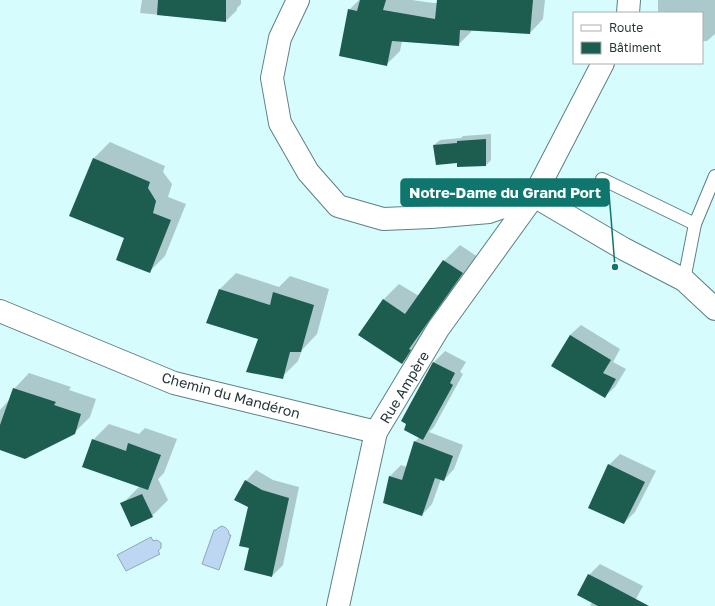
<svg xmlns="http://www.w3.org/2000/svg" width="715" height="606" font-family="'Golos Text',sans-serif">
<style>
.water{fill:#bdd6f1;stroke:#90a6b9}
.shadow{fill:#0003}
.building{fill:#1c5d4f}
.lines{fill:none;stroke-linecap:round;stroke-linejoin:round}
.service-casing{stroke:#5e8082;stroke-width:14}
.minor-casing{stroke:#5e8082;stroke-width:24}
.tertiary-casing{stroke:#5e8082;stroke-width:24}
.service{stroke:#fff;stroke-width:12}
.minor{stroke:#fff;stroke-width:22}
.tertiary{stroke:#fff;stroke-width:22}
.labels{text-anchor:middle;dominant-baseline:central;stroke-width:4;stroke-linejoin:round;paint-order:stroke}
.street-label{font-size:14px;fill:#273637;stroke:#fff}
.leader{fill:none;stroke:#0f766e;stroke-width:1.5}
.callout-dot{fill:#0f766e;stroke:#fff;stroke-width:1.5}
.callout{fill:#0f766e;stroke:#0f766e;stroke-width:1.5}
.callout-label{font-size:15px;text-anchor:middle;font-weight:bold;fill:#fff}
</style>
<rect width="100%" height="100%" fill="#d6fcfe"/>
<g class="water">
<path d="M222 526C227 528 229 530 229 535H231L219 570 202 564 214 530H216L218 528Z"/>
<polygon points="151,537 153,541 157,540 161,543 161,548 158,551 160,554 126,571 117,555"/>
</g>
<g class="shadow">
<polygon points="142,0 241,0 241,4 237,8 237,10 226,21 140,13"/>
<polygon points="359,0 412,0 433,3 453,3 456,0 545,0 543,19 530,33 472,29 471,32 458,45 402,41 400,51 387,64 349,10"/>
<polygon points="658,0 715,0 715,34 707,41 702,41 702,13 658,13"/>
<polygon points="491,134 491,160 486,165 458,162 434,145 440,140 461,138 463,136"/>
<polygon points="110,142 165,166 163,172 172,184 168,197 186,204 165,256 149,272 125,237 71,215 94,158"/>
<polygon points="460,245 478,257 418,347 402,363 383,300 399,284 419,296 444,261"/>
<polygon points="236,273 279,287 290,276 329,289 317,334 302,350 298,361 282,377 260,338 220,289"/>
<polygon points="581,325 620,349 613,362 626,369 615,387 604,397 552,366 570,335"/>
<polygon points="445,351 466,362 460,372 463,374 434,427 429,432 463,445 454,469 444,480 441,479 432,504 422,515 384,502 390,476 401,465 407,467 415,442 419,437 408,424 402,421 434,362"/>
<polygon points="29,373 71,387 69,390 96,399 90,417 74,433 0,449 0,410 9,400 14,389"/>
<polygon points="109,424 139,434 145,428 177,439 164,473 158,479 168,500 152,516 122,504 138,488 141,486 93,440"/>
<polygon points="620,454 656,471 635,512 624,523 609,465"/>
<polygon points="256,470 273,480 299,487 283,565 272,576 250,548 249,507 246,481"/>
<polygon points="600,564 643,586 632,606 590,606 592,602 589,575"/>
</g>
<g class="building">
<polygon points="158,0 226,0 226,22 157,15"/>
<polygon points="360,0 386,0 383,10 435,19 437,0 533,0 530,34 460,30 459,46 392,41 387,66 339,56 348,9 357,11"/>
<polygon points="486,139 486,166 457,167 457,163 436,165 433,145 457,143 457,141"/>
<polygon points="93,158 150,182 148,188 156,201 153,213 171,220 150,273 116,260 124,238 69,216"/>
<polygon points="443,260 463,273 409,349 411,350 402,364 358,335 383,299 405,314"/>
<polygon points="219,289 270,305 273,292 314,305 301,352 290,352 283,379 246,372 258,339 206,323"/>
<polygon points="570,335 611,360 603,373 616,379 605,398 551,366"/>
<polygon points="433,362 455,373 450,383 453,385 423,440 404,430 406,424 401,421"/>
<polygon points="13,388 56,402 54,405 81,414 75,434 25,459 0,450 0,425"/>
<polygon points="92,439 126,451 128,443 161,455 148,490 82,467"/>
<polygon points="414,441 453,456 444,481 435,478 422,516 383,503 389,476 402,480"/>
<polygon points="608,464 645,482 624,524 588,508"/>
<polygon points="245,480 262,490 289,498 272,577 244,570 249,548 239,546 248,507 234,500"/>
<polygon points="142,494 153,517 131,527 120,503"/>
<polygon points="588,574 602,581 649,606 598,606 577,595"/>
</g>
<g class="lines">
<g class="service-casing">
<g id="service">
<polyline points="602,179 695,224 684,280"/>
<polyline points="695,224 715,176"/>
</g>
</g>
<g class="minor-casing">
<g id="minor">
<polyline points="298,0 280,38 272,78 280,123 308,172 338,206 383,219 431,217 489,212 534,196"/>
<polyline points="628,13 629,0"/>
<polyline points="534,196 624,249 684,280 715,309"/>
<polyline points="534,196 603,63"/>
<polyline points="0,311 174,383 376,432"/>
</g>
</g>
<g class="tertiary-casing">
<polyline id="tertiary" points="338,606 376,432 438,329 534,196"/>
</g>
<use href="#service" class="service"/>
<use href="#minor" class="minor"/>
<use href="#tertiary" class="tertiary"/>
</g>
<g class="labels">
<g class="street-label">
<text transform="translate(404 387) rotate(-59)">Rue Ampère</text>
<text transform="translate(231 395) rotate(15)">Chemin du Mandéron</text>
</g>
</g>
<path class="leader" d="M615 267L609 193"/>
<circle class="callout-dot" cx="615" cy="267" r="4"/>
<rect class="callout" x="401" y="179" width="208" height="27" rx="4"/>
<g class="callout-label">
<text x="505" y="198">Notre-Dame du Grand Port</text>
</g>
<rect x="573" y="12" width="130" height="52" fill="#ffffff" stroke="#a9afaf"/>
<rect x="581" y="25" width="20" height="6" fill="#ffffff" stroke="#a9afaf"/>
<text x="609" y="32" font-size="12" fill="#273637">Route</text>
<rect x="581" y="42" width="20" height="12" fill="#1c5d4f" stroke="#a9afaf"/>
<text x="609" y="52" font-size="12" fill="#273637">Bâtiment</text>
</svg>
